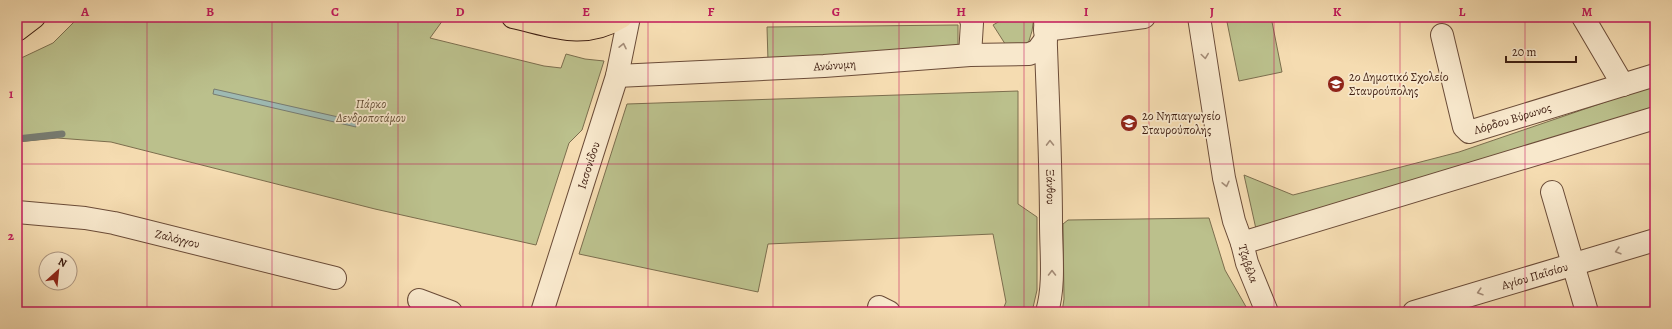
<svg xmlns="http://www.w3.org/2000/svg" width="1672" height="329" font-family="Alegreya,serif">
<style>
.green{fill:#bbc08c;stroke:#7c6e4e}
.water{fill:#9ebab3;stroke:#777b71}
.lines{fill:none;stroke-linecap:round;stroke-linejoin:round}
.stream{stroke:#777b71;stroke-width:7}
.minor-casing{stroke:#6b4c38;stroke-width:24}
.major-casing{stroke:#3d1c0f;stroke-width:24}
.minor{stroke:#f8e8cc;stroke-width:22}
.major{stroke:#f5dcb1;stroke-width:22}
.oneway{stroke:#a48c77}
.grid{fill:none;stroke:#c2185b;stroke-width:1;stroke-opacity:0.55}
.labels{text-anchor:middle;dominant-baseline:central;stroke-width:3.5;stroke-linejoin:round;paint-order:stroke}
.street-label{font-size:12px;fill:#3d1c0f;stroke:#f8e8cc}
.poi-label{font-size:12px;fill:#3d1c0f;stroke:#f8e8cc;text-anchor:start}
.park-label{font-size:12px;font-style:italic;fill:#634d34;stroke:#f8e8cc}
.neatline{fill:none;stroke:#c2185b;stroke-width:1.5}
.grid-label{font-size:13px;text-anchor:middle;font-weight:bold;fill:#c2185b}
</style>
<rect width="100%" height="100%" fill="#f5dcb1"/>
<filter id="stains"><feTurbulence type="fractalNoise" baseFrequency=".005" numOctaves="4"/><feColorMatrix values="0 0 0 0 .2 0 0 0 0 .09 0 0 0 0 .02 0 0 0 .5 -.17"/></filter>
<radialGradient id="worn" r=".72"><stop offset=".6" stop-color="#630" stop-opacity="0"/><stop offset="1" stop-color="#630" stop-opacity=".3"/></radialGradient>
<g class="green">
<polygon points="79,17 430,17 443,20 430,38 544,66 561,68 566,54 585,59 604,61 582,130 569,143 536,245 375,209 111,142 57,138 17,142 17,60 53,43"/>
<polygon points="1007,17 1034,17 1032,31 1028,44 1009,50 993,25"/>
<polygon points="1226,17 1271,17 1282,72 1239,81"/>
<polygon points="958,25 958,54 768,61 767,27"/>
<polygon points="1655,85 1655,126 1260,247 1244,175 1293,195 1459,152"/>
<polygon points="1018,91 1018,204 1037,217 1037,290 1032,312 1002,312 1006,302 993,234 768,244 758,292 579,254 627,104"/>
<polygon points="1209,218 1225,270 1249,312 1062,312 1064,299 1063,224 1068,220"/>
</g>
<polygon class="water" points="214,89 356,121 356,127 213,94"/>
<g class="lines">
<polyline class="stream" points="17,139 62,134"/>
<g class="minor-casing">
<g id="minor">
<path id="s1" d="M1045 17C1047 86 1051 155 1051 224 1051 253 1055 284 1047 312"/>
<path id="s2" d="M1199 17 1224 178 1234 221 1242 243 1247 263 1267 312"/>
<polyline points="1583,17 1623,85"/>
<polyline points="1045,30 1144,17"/>
<path id="s3" d="M1442 35 1464 127 1469 132 1655 75"/>
<polyline points="970,55 972,23 970,17"/>
<path id="s4" d="M617 76 824 66 970 55 1029 54 1037 51 1046 39"/>
<polyline points="1552,192 1587,312"/>
<path id="s5" d="M17 212 85 218 114 223 335 278"/>
<polyline points="1242,243 1655,118"/>
<polyline points="419,300 451,312"/>
<polyline points="879,307 889,312"/>
<path id="s6" d="M542 312 617 76 629 17"/>
<path id="s7" d="M1414 312 1655 240"/>
</g>
</g>
<g class="major-casing">
<g id="major">
<path d="M513 17C553 26 583 40 621 17"/>
<polyline points="17,30 34,17"/>
</g>
</g>
<use href="#minor" class="minor"/>
<use href="#major" class="major"/>
</g>
<defs><path id="oneway-chevron" d="M-2-3.5L2.5 0L-2 3.5" fill="none" stroke-width="1.6" stroke-linecap="round" stroke-linejoin="round"/></defs>
<g class="oneway">
<use href="#oneway-chevron" transform="translate(623 46) rotate(-78)"/>
<use href="#oneway-chevron" transform="translate(1205 56) rotate(82)"/>
<use href="#oneway-chevron" transform="translate(1050 143) rotate(-91)"/>
<use href="#oneway-chevron" transform="translate(1226 184) rotate(77)"/>
<use href="#oneway-chevron" transform="translate(1618 251) rotate(164)"/>
<use href="#oneway-chevron" transform="translate(1052 273) rotate(-90)"/>
<use href="#oneway-chevron" transform="translate(1480 292) rotate(163)"/>
</g>
<path class="grid" d="M147 17V312M272 17V312M398 17V312M523 17V312M648 17V312M773 17V312M899 17V312M1024 17V312M1149 17V312M1274 17V312M1400 17V312M1525 17V312M17 164H1655"/>
<defs>
<g id="school-disc" transform="scale(0.9)"><circle r="9.5" fill="#8f2418" stroke="#f8e8cc"/><path d="M0-5L7-2L0 1L-7-2ZM-4 1L0 2.5L4 1V4Q0 6-4 4Z" fill="#fff"/></g>
</defs>
<g fill-rule="evenodd">
<use href="#school-disc" x="1336" y="84"/>
<use href="#school-disc" x="1129" y="123"/>
</g>
<g class="labels">
<g class="street-label">
<text stroke="none"><textPath href="#s4" startOffset="218">Ανώνυμη</textPath></text>
<text stroke="none"><textPath href="#s3" startOffset="147">Λόρδου Βύρωνος</textPath></text>
<text stroke="none"><textPath href="#s6" startOffset="154">Ιασονίδου</textPath></text>
<text stroke="none"><textPath href="#s1" startOffset="170">Ξάνθου</textPath></text>
<text stroke="none"><textPath href="#s5" startOffset="163">Ζαλόγγου</textPath></text>
<text stroke="none"><textPath href="#s2" startOffset="252">Τζαβέλα</textPath></text>
<text stroke="none"><textPath href="#s7" startOffset="126">Αγίου Παΐσίου</textPath></text>
</g>
<g class="poi-label">
<text x="1349" y="77">2ο Δημοτικό Σχολείο<tspan x="1349" dy="14">Σταυρούπολης</tspan></text>
<text x="1142" y="116">2ο Νηπιαγωγείο<tspan x="1142" dy="14">Σταυρούπολης</tspan></text>
</g>
<g class="park-label">
<text x="371" y="104">Πάρκο<tspan x="371" dy="14">Δενδροποτάμου</tspan></text>
</g>
</g>
<rect width="1672" height="329" fill="none" stroke="#f5dcb1" stroke-width="44"/>
<g transform="translate(58 271) rotate(27)"><circle r="19" fill="#f8e8cc" stroke="#ad9680"/>
<path d="M0-3L7 15L0 10L-7 15Z" fill="#8f2418"/>
<text y="-6" font-size="11" font-weight="bold" text-anchor="middle" fill="#3d1c0f">N</text>
</g>
<path d="M1506 56v6h70v-6" fill="none" stroke="#3d1c0f" stroke-width="2"/>
<text x="1512" y="56" font-size="12" fill="#3d1c0f" stroke="#f8e8cc" stroke-width="3" paint-order="stroke">20 m</text>
<rect x="22" y="22" width="1628" height="285" class="neatline"/>
<g class="grid-label">
<text x="85" y="16">A</text>
<text x="210" y="16">B</text>
<text x="335" y="16">C</text>
<text x="460" y="16">D</text>
<text x="586" y="16">E</text>
<text x="711" y="16">F</text>
<text x="836" y="16">G</text>
<text x="961" y="16">H</text>
<text x="1086" y="16">I</text>
<text x="1212" y="16">J</text>
<text x="1337" y="16">K</text>
<text x="1462" y="16">L</text>
<text x="1587" y="16">M</text>
<text x="11" y="98">1</text>
<text x="11" y="240">2</text>
</g>
<rect width="100%" height="100%" filter="url(#stains)"/>
<rect width="100%" height="100%" fill="url(#worn)"/>
</svg>
